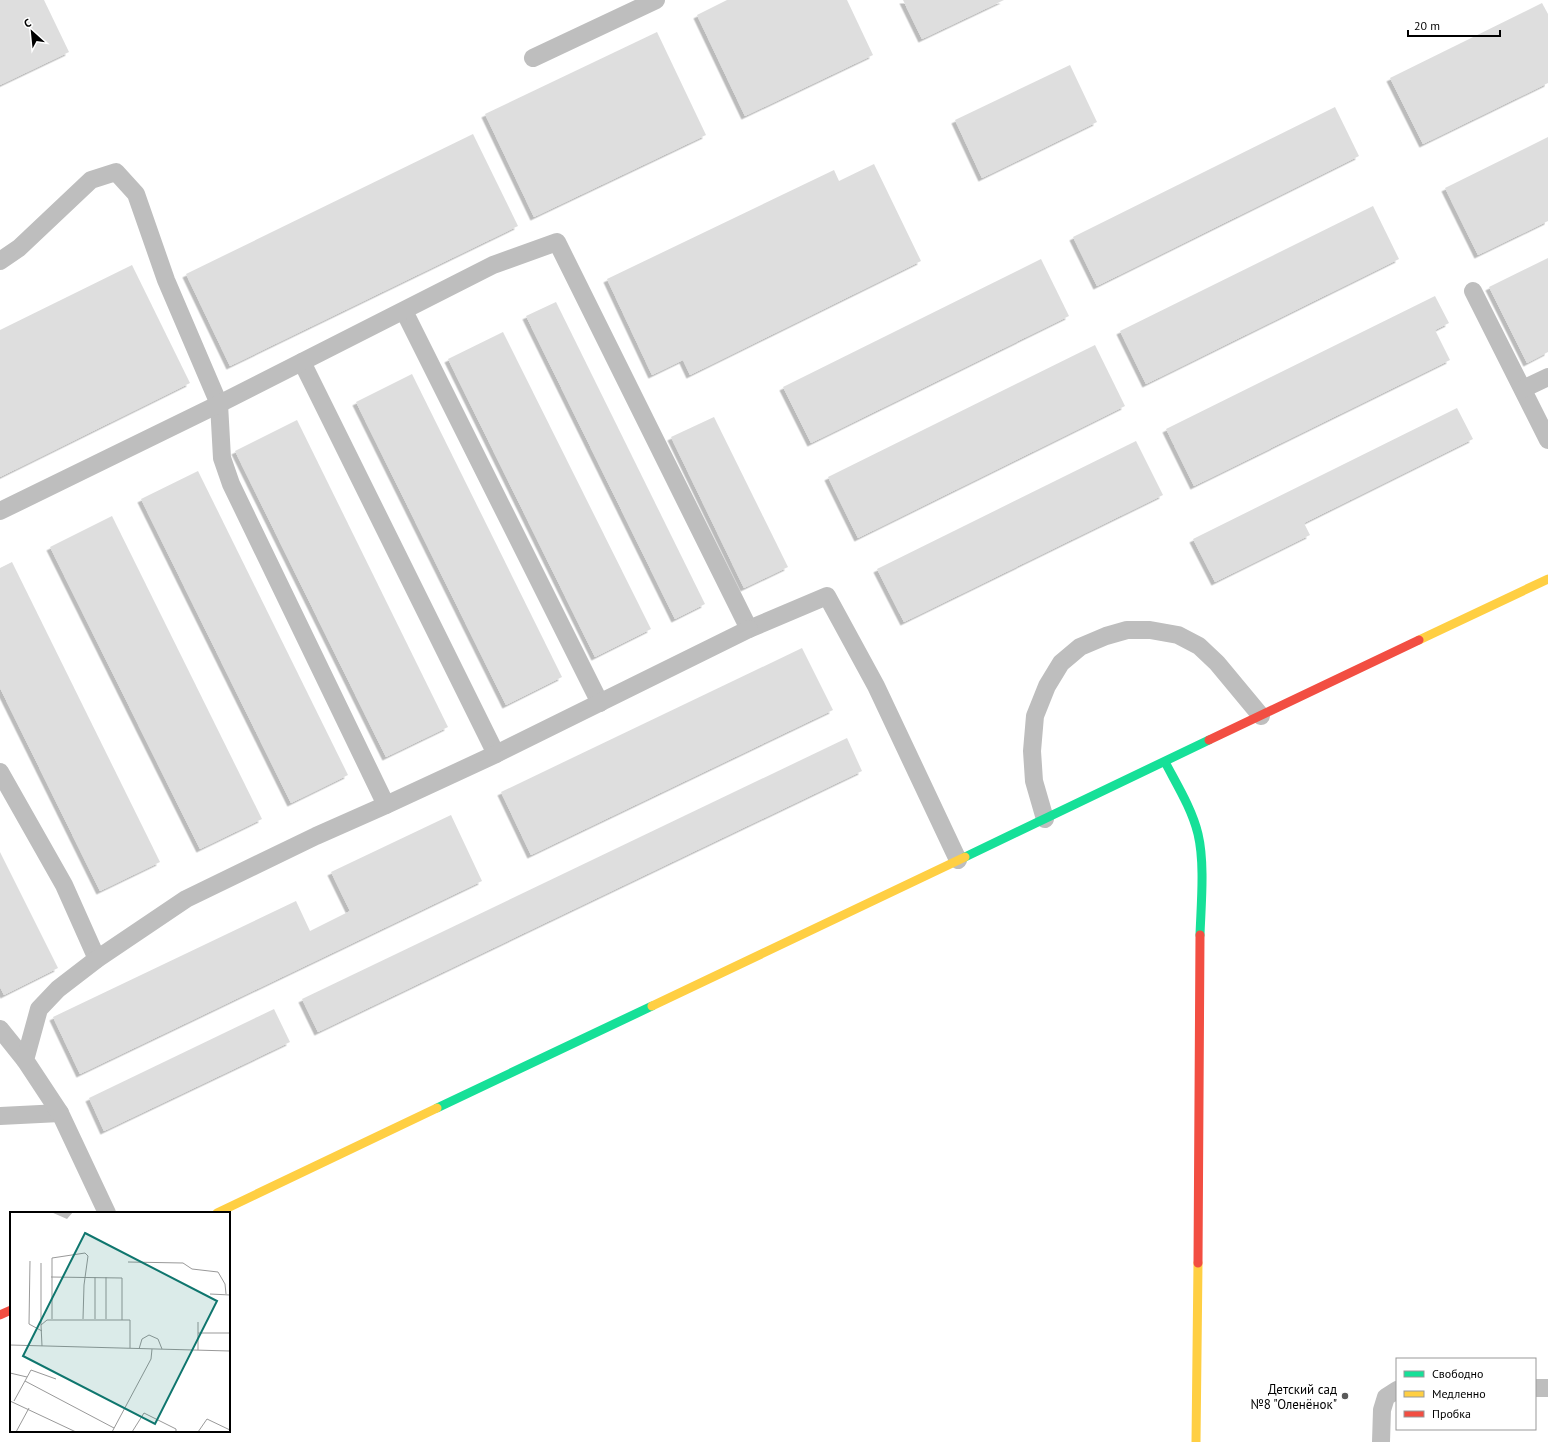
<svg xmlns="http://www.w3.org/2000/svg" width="1548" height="1442" font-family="'PT Sans',sans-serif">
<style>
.building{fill:#dedede;filter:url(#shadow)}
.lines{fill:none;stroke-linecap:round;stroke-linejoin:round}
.lane{stroke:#bebebe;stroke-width:18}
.fast{stroke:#16e098;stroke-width:9}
.slow{stroke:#ffcf43;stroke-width:9}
.jam{stroke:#f24e42;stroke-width:9}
.poi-dot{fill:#595959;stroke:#fff;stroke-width:1.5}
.labels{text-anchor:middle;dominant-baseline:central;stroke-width:3;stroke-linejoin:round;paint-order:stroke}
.poi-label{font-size:13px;fill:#000;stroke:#fff;text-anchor:end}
.inset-road{fill:none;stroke:#999;stroke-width:1}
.view{fill:#0f766e;fill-opacity:0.15;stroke:#0f766e;stroke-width:2}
.inset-edge{fill:none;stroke:#000;stroke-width:2}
</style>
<defs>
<filter id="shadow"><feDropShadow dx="-3.5" dy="3.5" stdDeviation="0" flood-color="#0004"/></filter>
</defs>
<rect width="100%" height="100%" fill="#fff"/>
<g class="building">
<polygon points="0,0 44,0 69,52 0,85"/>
<polygon points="727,0 847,0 873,55 745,116 697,15"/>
<polygon points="903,0 1004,0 922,39"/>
<polygon points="1542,3 1548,14 1548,83 1423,144 1390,78"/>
<polygon points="657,32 706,135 534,217 485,114"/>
<polygon points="1070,65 1097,122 982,178 955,120"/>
<polygon points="1335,107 1359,156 1097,286 1073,237"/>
<polygon points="473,134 518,226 230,366 186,274"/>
<polygon points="1548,137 1548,221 1478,255 1445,188"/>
<polygon points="874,164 921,261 690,375 683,360 652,375 607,279 834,170 839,181"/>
<polygon points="1373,206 1399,259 1146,384 1120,331"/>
<polygon points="1548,258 1548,352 1527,363 1489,287"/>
<polygon points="1041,259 1069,316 811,443 783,387"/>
<polygon points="132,265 190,383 0,477 0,330"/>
<polygon points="1435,296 1449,323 1435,330 1450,360 1194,486 1166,429"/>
<polygon points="556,302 705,604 675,619 526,316"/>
<polygon points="503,332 651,629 595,657 448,359"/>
<polygon points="1095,345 1125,406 858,538 828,477"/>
<polygon points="412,374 562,677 506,705 356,402"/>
<polygon points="1457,408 1473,439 1304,523 1310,535 1215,582 1193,539"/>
<polygon points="714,417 788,567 744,588 671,437"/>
<polygon points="297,420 448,727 386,757 235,451"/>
<polygon points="1136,441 1163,495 904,622 877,569"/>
<polygon points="198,471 348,775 291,803 141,499"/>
<polygon points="112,516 262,819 200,849 50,547"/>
<polygon points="12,562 160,862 100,891 0,688 0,568"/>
<polygon points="802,648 833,710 531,855 501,792"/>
<polygon points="847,738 862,771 318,1032 302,999"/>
<polygon points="451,815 482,881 80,1074 53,1017 296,901 310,931 350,911 331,872"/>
<polygon points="0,852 58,968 4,995 0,987"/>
<polygon points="274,1009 290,1042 104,1131 89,1098"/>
</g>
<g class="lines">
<g class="lane">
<polyline points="533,58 656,0"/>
<polyline points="0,261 19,248 91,180 116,172 136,194 166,280 219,404 222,458 231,484 386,805"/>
<polyline points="1473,291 1548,440"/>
<polyline points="404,311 600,703"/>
<polyline points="302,362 496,754"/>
<polyline points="1523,389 1548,377"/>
<polyline points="0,511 219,404 493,265 557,242 749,629 827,596 876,686 958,860"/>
<polyline points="0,772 64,885 97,959"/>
<polyline points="1045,819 1034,781 1032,751 1035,716 1047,686 1061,663 1080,647 1106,636 1127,630 1150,630 1178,635 1199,646 1217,663 1261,716"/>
<polyline points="0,1029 25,1060"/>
<polyline points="0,1116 60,1113"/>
<polyline points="107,1213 60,1113 25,1060 39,1009 58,989 97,959 186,899 316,836 386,805 496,754 749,629"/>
<polyline points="1535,1388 1548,1388"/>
<polyline points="1381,1442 1382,1410 1386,1397 1397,1390"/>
</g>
<g class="fast">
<path d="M1165 762C1177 785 1192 809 1198 834 1205 863 1201 905 1200 935"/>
<polyline points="965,857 1209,740"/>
<polyline points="437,1108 652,1006"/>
</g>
<g class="slow">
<polyline points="1419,640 1548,579"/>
<polyline points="652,1006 965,857"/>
<polyline points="217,1213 437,1108"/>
<polyline points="1196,1442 1198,1263"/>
</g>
<g class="jam">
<polyline points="1209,740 1419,640"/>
<polyline points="1198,1263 1200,935"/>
<polyline points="0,1315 11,1310"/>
</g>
</g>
<circle class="poi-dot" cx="1345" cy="1396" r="4"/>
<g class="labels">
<g class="poi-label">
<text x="1337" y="1389">Детский сад<tspan x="1337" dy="15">№8 "Оленёнок"</tspan></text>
</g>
</g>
<g transform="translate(10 1212)">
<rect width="220" height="220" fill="#fff"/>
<path d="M41 0H63L57 7Z" fill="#bdbdbd"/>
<path class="inset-road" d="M20 49 19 112 32 119M118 50 173 51 182 57 208 60 215 72 216 82M31 51V113M41 65 112 66V108H120V136M200 82 220 83M42 107V46L75 41 78 44 74 73 73 107M85 107V65M96 107V65M188 121H220M0 133 220 139M32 134 31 113 37 108H112M129 137 132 127 139 123 148 127 152 137M188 138V110M0 161 17 165M15 169 104 216M0 189 66 220M4 189 21 158 46 167M6 220 19 196M102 220 141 147 142 137M122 220 134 201 166 217V220M188 220 197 207 220 218"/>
<path class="view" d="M75 21 207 89 145 212 13 144Z"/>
<rect width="220" height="220" class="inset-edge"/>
</g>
<rect x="1396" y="1358" width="140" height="72" fill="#ffffff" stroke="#999999"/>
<rect x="1404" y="1371" width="20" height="6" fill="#16e098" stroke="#999999"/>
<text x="1432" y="1378" font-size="12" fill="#000000">Свободно</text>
<rect x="1404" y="1391" width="20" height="6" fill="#ffcf43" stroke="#999999"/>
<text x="1432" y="1398" font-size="12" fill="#000000">Медленно</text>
<rect x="1404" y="1411" width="20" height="6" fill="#f24e42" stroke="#999999"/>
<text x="1432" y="1418" font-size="12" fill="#000000">Пробка</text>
<g transform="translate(32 32) rotate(333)" stroke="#ffffff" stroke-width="3" paint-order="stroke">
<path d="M0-3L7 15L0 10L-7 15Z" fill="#000000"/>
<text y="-6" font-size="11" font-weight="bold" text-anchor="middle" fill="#000000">С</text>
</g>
<path d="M1408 30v6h92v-6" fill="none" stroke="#000000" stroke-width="2"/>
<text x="1414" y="30" font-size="12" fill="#000000" stroke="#ffffff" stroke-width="3" paint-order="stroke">20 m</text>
</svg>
